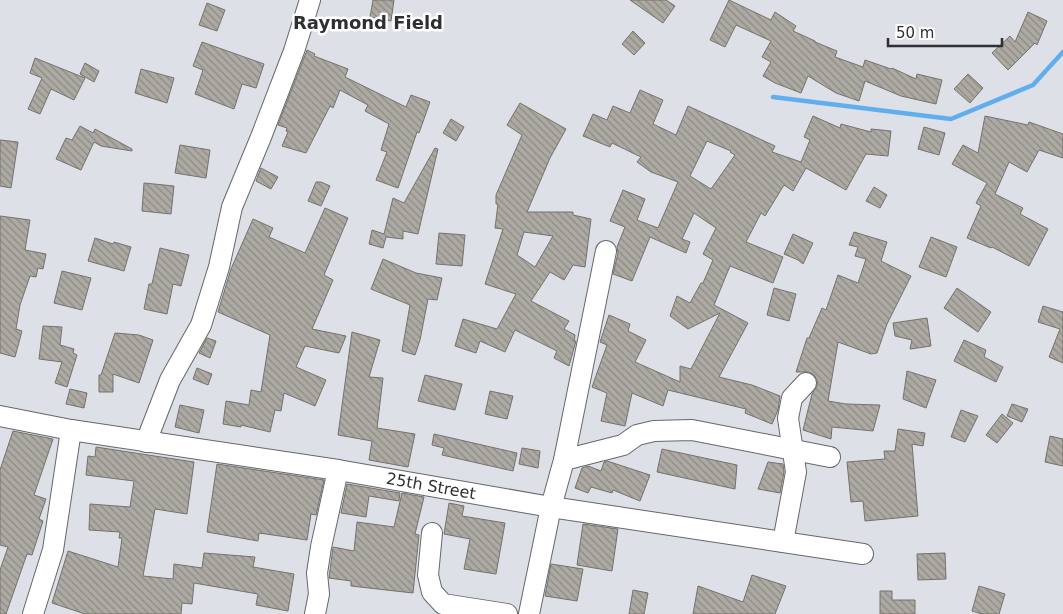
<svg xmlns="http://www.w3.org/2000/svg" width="1063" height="614" font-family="'DejaVu Sans',sans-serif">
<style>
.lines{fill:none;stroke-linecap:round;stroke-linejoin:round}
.stream{stroke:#60aeed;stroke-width:4.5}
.building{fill:url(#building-back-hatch);stroke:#75726d;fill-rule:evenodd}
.minor-casing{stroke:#65676d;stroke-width:22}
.minor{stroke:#fff;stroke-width:20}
.labels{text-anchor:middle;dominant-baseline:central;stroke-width:5;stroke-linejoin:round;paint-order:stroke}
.street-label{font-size:16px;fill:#2e2f32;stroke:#fff}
.neighbourhood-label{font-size:18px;font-weight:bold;fill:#2e2f32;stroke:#fff}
</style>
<defs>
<pattern id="building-back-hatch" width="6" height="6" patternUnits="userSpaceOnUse" patternTransform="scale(1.25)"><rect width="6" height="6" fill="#ada9a3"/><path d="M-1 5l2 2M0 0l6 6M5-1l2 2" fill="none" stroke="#8d8a85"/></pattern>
</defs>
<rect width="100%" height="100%" fill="#dde0e6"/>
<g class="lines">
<polyline class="stream" points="773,97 951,119 1033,85 1063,52"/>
</g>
<g class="building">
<polygon points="373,0 394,0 391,21 370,17"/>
<polygon points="630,0 666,0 675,6 663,23"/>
<polygon points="729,0 771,20 775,12 796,26 793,31 815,41 815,42 837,51 835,57 863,67 865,60 891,69 892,68 916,79 917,74 942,80 936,104 901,96 865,81 859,101 836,93 808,76 801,93 775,83 763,76 771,62 762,57 771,41 736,25 725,47 710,40"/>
<polygon points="207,3 225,10 217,31 199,25"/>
<polygon points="1028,12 1047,21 1037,45 1035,43 1008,70 992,53 1010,36 1015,42"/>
<polygon points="633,31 645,43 634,55 622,44"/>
<polygon points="202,42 264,64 256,88 242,84 234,109 195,94 203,70 193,66"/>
<polygon points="307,50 315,54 314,56 348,69 345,77 406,107 411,95 430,102 419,133 417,132 398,188 376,180 387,152 381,150 389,124 365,111 368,105 340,90 333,108 330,106 306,153 282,146 288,132 286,131 287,128 278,125"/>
<polygon points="35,58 85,78 74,100 51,89 40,114 28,109 42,78 30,73"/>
<polygon points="85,63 99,71 94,82 80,74"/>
<polygon points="141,69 174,78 167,103 135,93"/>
<polygon points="968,74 983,88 970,103 954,89"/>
<path d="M640 90 663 100 653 124 676 135 688 106 775 146 772 152 801 162 810 140 804 137 813 116 840 128 841 124 871 132V129L891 131 888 156 866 154 846 190 806 168 793 191 784 185 765 216 761 213 746 242 783 257 773 283 730 266 714 305 748 323 719 377 752 385 780 396 778 410 772 424 745 413 746 409 668 390 663 406 632 393 625 426 601 421 607 393 592 387 607 345 600 342 609 315 630 324 628 331 646 340 635 362 680 382V366L691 369 720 313 688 329 670 316 677 296 690 303 701 283H703L713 260 703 254 716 228 694 213 682 239 690 242 686 253 650 237 632 281 613 274 618 253 617 247 625 227 610 221 623 190 645 199 637 220 658 228 678 182 651 172 637 162 641 157 612 143 610 147 583 136 593 114 607 120 613 106 630 113ZM707 141 731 151 730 152 735 155 711 189 690 176Z"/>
<path d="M520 103 566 129 550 158 527 212H573V215L591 219 585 267 573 265 564 280 550 272 531 301 569 321 564 329 575 335 574 341H576L569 366 554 358 557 351 515 330 505 352 480 341 476 353 455 346 463 319 497 329 516 294 485 284 503 229 495 228 498 204H496V195L522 135 507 125ZM524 232 553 236 535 267 517 255Z"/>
<polygon points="985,116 1028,125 1029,122 1063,134 1063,158 1039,150 1027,172 1009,162 995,194 1023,208 1020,214 1048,229 1029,266 992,247 991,248 967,238 981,206 976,203 987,183 952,164 963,145 978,153"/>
<polygon points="451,119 464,127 456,141 443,133"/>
<polygon points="80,126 93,133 95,129 132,149 132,151 101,146 94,142 81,170 56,159 66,138 72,140"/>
<polygon points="924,127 945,133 939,155 918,149"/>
<polygon points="0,140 18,142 11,188 0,186"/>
<polygon points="180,145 210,150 206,178 175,173"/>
<polygon points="435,148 438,149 418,234 403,231 403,239 386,237 383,248 369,244 372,230 384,234 393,198 404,203"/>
<polygon points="261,168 278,177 271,189 256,181"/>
<polygon points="316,182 321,182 330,186 321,206 308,201"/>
<polygon points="144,183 174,186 171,214 142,211"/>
<polygon points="874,187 887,195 880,208 866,201"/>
<polygon points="325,208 348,218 324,275 333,280 312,329 346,336 339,353 305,346 296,367 326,380 315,406 284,393 281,411 275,410 270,432 241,425 241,427 223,424 226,401 249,405 251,390 261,392 270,335 218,312 231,269 253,219 273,228 269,237 305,253"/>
<polygon points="0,216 30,220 25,250 46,254 43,269 38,268 36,277 30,276 20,305 16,329 22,331 15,357 0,353"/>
<polygon points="854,232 887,242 881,261 911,276 887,324 877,353 871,354 838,342 828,401 846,404 880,405 873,431 832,427 831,439 803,430 812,394 817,386 817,380 814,375 809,372 796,372 807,338 809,338 822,308 826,310 838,275 858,283 866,259 855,256 858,247 849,245"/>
<polygon points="439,233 465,235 462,266 436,264"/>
<polygon points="793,234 813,243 803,264 798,260 784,254"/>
<polygon points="931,237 957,247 946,277 919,267"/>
<polygon points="95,238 113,244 114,242 131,247 124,271 88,261"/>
<polygon points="160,248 189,255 181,286 173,284 167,314 144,309 149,284 152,284"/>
<polygon points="383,259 416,273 442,278 437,300 428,299 420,340 415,355 402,351 410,305 371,289"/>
<polygon points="62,271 91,278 82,310 54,303"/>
<polygon points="774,288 796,294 789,321 767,315"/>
<polygon points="957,288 991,312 978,332 944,308"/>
<polygon points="1043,306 1063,312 1063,363 1049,357 1060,329 1038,322"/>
<polygon points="927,318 931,346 910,349 912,340 895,336 893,323"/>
<polygon points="43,326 62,327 60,345 74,349 73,353 77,355 67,387 55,383 62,362 39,359"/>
<polygon points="352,332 380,340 369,377 383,378 377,428 415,434 408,467 369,460 372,441 338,435"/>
<polygon points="115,333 139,335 153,340 139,383 113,374 113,392 99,392 99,375 101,375"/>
<polygon points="207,338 216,341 210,358 199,353"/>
<polygon points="964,340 986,350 984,357 1003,367 996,382 954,361"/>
<polygon points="197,368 212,374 208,385 193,379"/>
<polygon points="907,371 936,380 926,408 903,399"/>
<polygon points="425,375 462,384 455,410 418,401"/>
<polygon points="70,389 87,393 84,408 66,404"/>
<polygon points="490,391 513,396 507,419 485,414"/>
<polygon points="1012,404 1028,409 1022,422 1007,416"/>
<polygon points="180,405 204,410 199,433 175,427"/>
<polygon points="961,410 978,416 965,442 951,437"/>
<polygon points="1002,414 1013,423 997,443 986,435"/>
<polygon points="898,429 925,433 923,446 912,444 918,516 865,521 863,501 851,502 847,462 885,459 884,451 895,451"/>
<polygon points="13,431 53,439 34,495 46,499 39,519 43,521 32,555 27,554 6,614 0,614 0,570 8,547 0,545 0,470"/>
<polygon points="434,434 517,453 513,471 442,455 444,448 432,445"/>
<polygon points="1050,436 1063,439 1063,466 1045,462"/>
<polygon points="96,447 194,462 187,514 155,509 143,576 173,579 174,564 202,568 204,553 255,557 253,567 294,574 288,611 256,605 258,594 194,583 192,604 182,603 181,614 85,614 52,603 68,551 118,567 122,538 119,538 120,532 89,530 90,504 130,507 134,481 86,475 88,456 95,457"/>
<polygon points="522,448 540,451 538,468 519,464"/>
<polygon points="662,449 737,465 735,489 657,472"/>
<polygon points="607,461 650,475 640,501 613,490 612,493 591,487 588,493 575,488 582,468 588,466 601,471 604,462"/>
<polygon points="768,462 783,464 784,472 780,493 758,489"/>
<polygon points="217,464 324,480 316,515 311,514 307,540 259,533 258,541 207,532"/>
<polygon points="347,484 400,493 399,501 369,496 366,517 341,513"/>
<polygon points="402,493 424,497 415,534 419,535 413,593 351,586 351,581 329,578 333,547 354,551 357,522 394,527"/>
<polygon points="449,503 464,506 462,516 505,523 496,574 464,569 470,539 444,534"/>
<polygon points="583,524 618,529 612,571 577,565"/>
<polygon points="945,553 946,579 918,580 917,554"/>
<polygon points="551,564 583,569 577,601 545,596"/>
<polygon points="752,575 786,586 775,614 693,614 698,586 743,602"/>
<polygon points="979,586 1005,594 999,614 982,614 972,611"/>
<polygon points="633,590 648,593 644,614 629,614"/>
<polygon points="880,591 892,591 892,600 915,600 915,614 880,614"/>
</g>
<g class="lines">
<g class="minor-casing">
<g id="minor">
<polyline points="0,416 71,430 338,470 551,507 863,554"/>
<polyline points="146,442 170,380 201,325 219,267 232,207 261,137 294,51 310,0"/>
<polyline points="564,460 623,445 637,435 654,431 692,430 830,457"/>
<polyline points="432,533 428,575 432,592 443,604 507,614"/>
<polyline points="783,542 796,472 788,418 792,398 806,383"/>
<polyline points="33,614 53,550 71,430"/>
<polyline points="315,614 319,594 317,573 321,547 338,470"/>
<polyline points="529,614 551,507 564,460 606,251"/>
</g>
</g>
<use href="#minor" class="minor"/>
</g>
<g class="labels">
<g class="street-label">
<text transform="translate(431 486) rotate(10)">25th Street</text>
</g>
<g class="neighbourhood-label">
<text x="368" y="22">Raymond Field</text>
</g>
</g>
<path d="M888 38v8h114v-8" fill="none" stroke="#2e2f32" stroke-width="2.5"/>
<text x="896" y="38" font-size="15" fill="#2e2f32" stroke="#ffffff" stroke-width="4" paint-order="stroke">50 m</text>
</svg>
